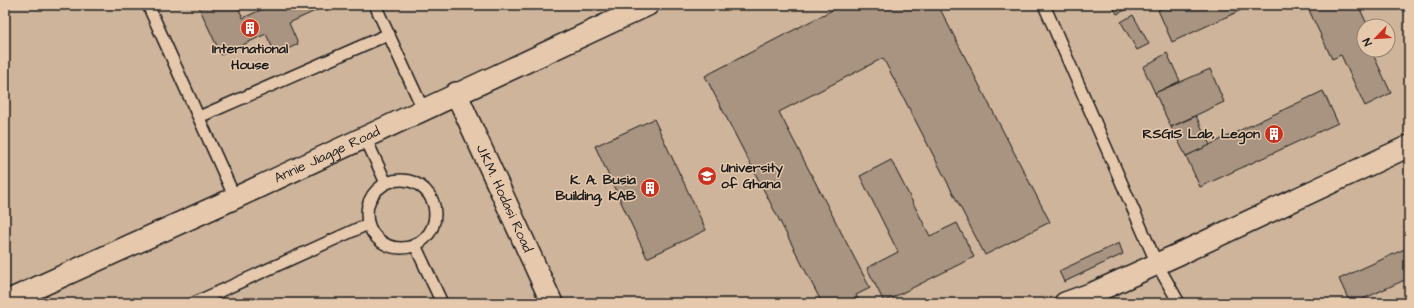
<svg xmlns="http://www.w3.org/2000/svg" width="1414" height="308" font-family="'Architects Daughter',sans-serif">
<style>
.built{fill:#ceb49b;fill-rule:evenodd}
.building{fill:#a89480;stroke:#1c1c1c}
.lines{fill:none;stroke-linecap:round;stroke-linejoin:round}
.lane-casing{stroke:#1c1c1c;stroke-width:14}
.street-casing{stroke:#1c1c1c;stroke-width:24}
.lane{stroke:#e6c9ad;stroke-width:11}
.street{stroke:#e6c9ad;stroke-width:21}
.labels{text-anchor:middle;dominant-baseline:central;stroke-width:3;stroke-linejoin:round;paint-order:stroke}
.poi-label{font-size:14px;font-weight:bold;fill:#1c1c1c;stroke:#e6c9ad;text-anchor:end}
.street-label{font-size:14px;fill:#1c1c1c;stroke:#e6c9ad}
</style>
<rect width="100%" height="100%" fill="#dec2a7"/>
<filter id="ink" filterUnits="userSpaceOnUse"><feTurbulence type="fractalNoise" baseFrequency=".025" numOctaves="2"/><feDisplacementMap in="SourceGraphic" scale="8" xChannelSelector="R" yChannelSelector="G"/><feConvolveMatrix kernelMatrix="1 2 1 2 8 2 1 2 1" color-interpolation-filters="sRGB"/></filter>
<g filter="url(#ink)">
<path class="built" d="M5 5H1409V303H5ZM1364 26H1388V50H1364Z"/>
<g class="building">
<polygon points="198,5 237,5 243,18 272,5 328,5 289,23 298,44 276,55 266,34 221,55"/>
<polygon points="842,5 938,5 1050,222 985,255 883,58 779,112 870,288 856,295 860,303 822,303 705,76"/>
<polygon points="1112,5 1129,5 1130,8 1117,14"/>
<polygon points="1169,5 1252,5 1172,42 1158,10"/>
<polygon points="1313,5 1358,5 1368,26 1364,26 1364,50 1371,50 1391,93 1365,106 1341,55 1332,59 1308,8"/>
<polygon points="1133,15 1149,44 1137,50 1121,22"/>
<polygon points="1167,53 1180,81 1155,93 1143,67"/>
<polygon points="1210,69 1224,102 1171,127 1155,93"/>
<polygon points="1323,91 1338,123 1200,187 1186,156"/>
<polygon points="1196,116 1210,145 1186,156 1171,127"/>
<polygon points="654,119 706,230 647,258 595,146"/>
<polygon points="891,160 930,236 957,223 974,257 884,302 867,268 898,252 860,176"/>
<polygon points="1119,243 1123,254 1064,282 1059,271"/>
<polygon points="1409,247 1409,278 1354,303 1350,303 1339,279"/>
<polygon points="1303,297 1305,303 1289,303"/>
</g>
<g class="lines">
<g class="lane-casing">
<g id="lane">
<polyline points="148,5 235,198"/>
<polyline points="375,5 423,109"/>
<polyline points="615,5 620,17"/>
<polyline points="1044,5 1157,264 1179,303"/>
<polyline points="199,117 389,34"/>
<polyline points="365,137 386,183"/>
<circle cx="401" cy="214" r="34"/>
<polyline points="415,245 442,303"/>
<polyline points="194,303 368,224"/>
</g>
</g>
<g class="street-casing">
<g id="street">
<path id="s1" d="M456 93 552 303"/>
<path id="s2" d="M5 302 235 198 648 5"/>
<polyline points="1065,303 1093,293 1177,255 1409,146"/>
</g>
</g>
<use href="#lane" class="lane"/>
<use href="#street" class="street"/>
</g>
</g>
<defs>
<g id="building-disc" transform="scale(1)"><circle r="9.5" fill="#c8321e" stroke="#e6c9ad"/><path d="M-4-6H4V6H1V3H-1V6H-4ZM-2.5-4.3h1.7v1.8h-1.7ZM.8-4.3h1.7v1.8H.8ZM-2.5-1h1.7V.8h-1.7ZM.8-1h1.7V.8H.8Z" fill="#fff"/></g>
<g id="university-disc" transform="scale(1)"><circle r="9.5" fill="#c8321e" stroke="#e6c9ad"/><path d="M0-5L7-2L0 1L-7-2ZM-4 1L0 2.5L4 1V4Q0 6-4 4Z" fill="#fff"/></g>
</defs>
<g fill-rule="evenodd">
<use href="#building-disc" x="250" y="28"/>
<use href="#building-disc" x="1274" y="134"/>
<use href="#university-disc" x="707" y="176"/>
<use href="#building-disc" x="650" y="188"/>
</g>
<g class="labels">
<g class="poi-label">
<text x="250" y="49" text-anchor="middle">International<tspan x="250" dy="16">House</tspan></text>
<text x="1260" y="134">RSGIS Lab, Legon</text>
<text x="721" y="168" text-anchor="start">University<tspan x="721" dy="16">of Ghana</tspan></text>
<text x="636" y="180">K. A. Busia<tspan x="636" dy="16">Building, KAB</tspan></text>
</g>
<g class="street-label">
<text stroke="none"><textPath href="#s2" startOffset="354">Annie Jiagge Road</textPath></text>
<text stroke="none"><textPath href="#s1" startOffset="116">J.K.M. Hodasi Road</textPath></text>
</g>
</g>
<rect width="1414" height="308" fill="none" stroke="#e6c9ad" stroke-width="20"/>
<rect x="10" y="10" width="1394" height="288" fill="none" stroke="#1c1c1c" stroke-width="1.5" filter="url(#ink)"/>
<g transform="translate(1376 38) rotate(245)"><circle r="19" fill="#e6c9ad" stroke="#958473"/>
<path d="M0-3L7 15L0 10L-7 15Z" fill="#c8321e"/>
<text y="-6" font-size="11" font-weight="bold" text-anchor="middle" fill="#1c1c1c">N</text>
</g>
</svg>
